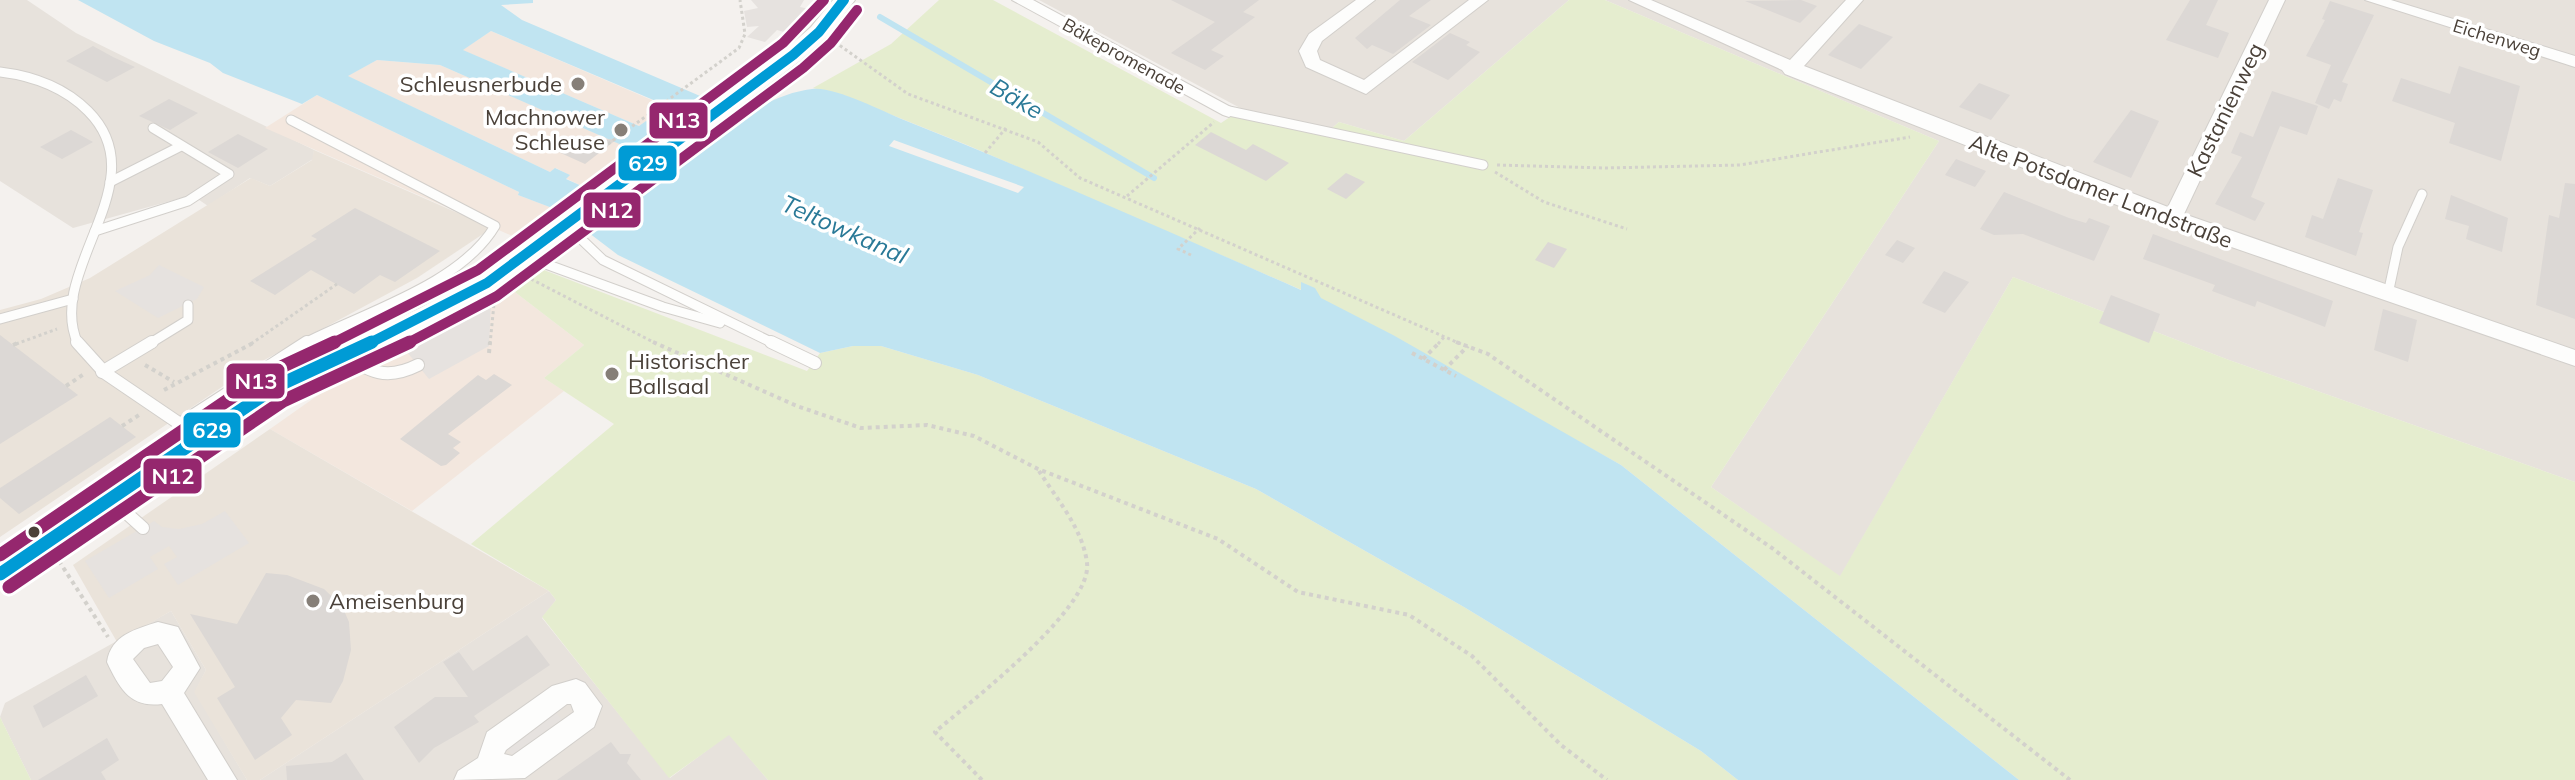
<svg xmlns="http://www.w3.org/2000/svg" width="2575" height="780" font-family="Mulish,sans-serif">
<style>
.residential{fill:#e7e2dc}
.commercial{fill:#f3e7de}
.education{fill:#eae3da}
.green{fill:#e5edcf}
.parking{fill:#e6e2df}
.water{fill:#c0e4f1;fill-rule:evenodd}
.pier{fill:#f4f1ee}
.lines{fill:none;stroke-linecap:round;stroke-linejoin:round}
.stream{stroke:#c0e4f1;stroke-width:6}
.building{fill:#dcd8d5}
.service-far1-casing{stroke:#d2cfcb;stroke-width:11}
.service-casing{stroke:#d2cfcb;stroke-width:14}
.minor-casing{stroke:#d2cfcb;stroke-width:2}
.tertiary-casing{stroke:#d2cfcb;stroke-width:2}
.path-far1{stroke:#d3d1cc;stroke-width:3;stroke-dasharray:3 3;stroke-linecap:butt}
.path{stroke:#d3d1cc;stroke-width:4;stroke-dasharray:4 4;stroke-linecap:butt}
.service-far1{stroke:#fdfdfc;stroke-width:9}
.service{stroke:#fdfdfc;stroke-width:12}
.minor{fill:#fdfdfc;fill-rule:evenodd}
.tertiary{fill:#fdfdfc;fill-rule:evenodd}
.bus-1-far1-casing{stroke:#fff;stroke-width:15}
.bus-1-casing{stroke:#fff;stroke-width:19}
.bus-2-far1-casing{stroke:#fff;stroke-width:15}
.bus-2-casing{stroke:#fff;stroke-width:19}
.bus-3-far1-casing{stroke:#fff;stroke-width:15}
.bus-3-casing{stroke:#fff;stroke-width:19}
.bus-1-far1{stroke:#009bd5;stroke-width:10}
.bus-1{stroke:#009bd5;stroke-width:13}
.bus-2-far1{stroke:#95276e;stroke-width:10}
.bus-2{stroke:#95276e;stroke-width:13}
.bus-3-far1{stroke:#95276e;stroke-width:10}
.bus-3{stroke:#95276e;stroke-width:13}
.poi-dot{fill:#867f78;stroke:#fff;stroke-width:3}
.bus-dot{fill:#4a4139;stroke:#fff;stroke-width:3}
.labels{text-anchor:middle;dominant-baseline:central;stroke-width:7;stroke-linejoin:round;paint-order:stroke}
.far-street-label{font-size:18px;fill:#4a4139;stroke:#fff}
.poi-label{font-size:22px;fill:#4a4139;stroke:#fff;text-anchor:end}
.street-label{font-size:22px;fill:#4a4139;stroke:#fff}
.water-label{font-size:24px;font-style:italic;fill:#297997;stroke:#fff}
.line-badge{stroke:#fff;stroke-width:3}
.badge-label{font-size:22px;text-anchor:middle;font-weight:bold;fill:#fff}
</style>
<rect width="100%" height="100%" fill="#f4f1ee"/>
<g class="residential">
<polygon points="0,0 27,0 76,33 314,150 313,159 270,186 250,178 208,206 192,195 73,228 0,181"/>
<polygon points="1039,0 1569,0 1404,141 1339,122 1332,128 1242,109"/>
<polygon points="1605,0 2575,0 2575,482 2229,360 2013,277 1840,577 1711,487 1939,141"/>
<polygon points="549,591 556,600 542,618 670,778 729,734 768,780 260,780"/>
<polygon points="171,611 206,670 195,692 247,780 31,780 0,717 5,703"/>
</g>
<g class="commercial">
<polygon points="491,31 684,114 682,121 669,131 647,121 639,126 462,50"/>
<polygon points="377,60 440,65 643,154 593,191 565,178 569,175 556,168 550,172 347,76"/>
<polygon points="317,95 519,192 518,195 560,211 517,238 265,128"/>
<polygon points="507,286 584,345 544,378 564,391 412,511 270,429 382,350 468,310"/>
</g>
<g class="education">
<polygon points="314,150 492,228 417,278 253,366 0,537 0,310 41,299 90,278 251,178 270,186 312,160"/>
<polygon points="270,429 549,591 260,780 247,780 194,692 206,670 171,611 117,642 73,565"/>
</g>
<g class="green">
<polygon points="939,0 993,0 1221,123 1242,109 1332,128 1339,122 1404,141 1569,0 1605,0 1939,141 1711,487 1840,576 2013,277 2229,360 2575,482 2575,780 2019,780 1621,465 1320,298 967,145 847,97 813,88 891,44"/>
<polygon points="536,267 807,371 820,353 853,346 881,346 978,375 1256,489 1464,607 1701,751 1738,780 768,780 729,735 669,778 542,617 556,600 549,591 471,544 614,424 544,378 584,345 507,286"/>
<polygon points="0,717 31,780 0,780"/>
</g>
<g class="parking">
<polygon points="751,0 804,0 800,7 814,10 791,34 777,30 765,42 747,37 759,26 747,27 744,11 758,8"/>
<polygon points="159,265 204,287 197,299 158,318 115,291 150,275"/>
<polygon points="491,303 489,346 429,379 403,347"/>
<polygon points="225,511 249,543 178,585 164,564 177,557 169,546 150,557 158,569 109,598 85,561 154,521 162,527 179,529 202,524"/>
<polygon points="553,709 563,721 514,757 503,744"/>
</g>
<path class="water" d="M78 0H533V3L501 5 522 20 747 116C766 102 788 92 812 89 834 86 882 111 904 120 1038 173 1169 232 1301 290V282L1315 288 1321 298 1393 335 1621 465 2019 780H1738L1701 751 1464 607 1256 489 978 375 881 346H853L820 353 618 255 560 211 518 195 519 192 317 95 302 104 223 73 210 63 154 41ZM491 31 684 113 678 119 681 121 669 130 646 121 639 126 463 50ZM377 60 440 65 642 154 593 191 566 179 570 175 555 168 550 172 348 76Z"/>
<g class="pier">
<polygon points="714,98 742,110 714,131 705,143 694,146 583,231 558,214"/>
<polygon points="894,140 965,166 1024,187 1018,193 889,146"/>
</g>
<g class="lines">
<polyline class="stream" points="880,17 1154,178"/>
</g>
<g class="building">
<polygon points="1171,0 1259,0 1243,12 1255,17 1211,50 1224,56 1205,70 1171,53 1215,22"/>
<polygon points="1400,0 1431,0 1409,16 1431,25 1393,54 1372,45 1367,49 1355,38"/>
<polygon points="1801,0 1817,6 1800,23 1745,1"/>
<polygon points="2190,0 2218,0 2206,25 2229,33 2218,58 2166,40"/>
<polygon points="2330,1 2374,15 2342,82 2348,84 2341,102 2334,99 2329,109 2315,103 2331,65 2306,56 2325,20 2322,19"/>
<polygon points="1859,24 1893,37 1861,69 1828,55"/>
<polygon points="1450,33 1470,42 1466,45 1480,52 1448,80 1412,62"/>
<polygon points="93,46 113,57 135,67 107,82 66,61"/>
<polygon points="2459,66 2520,86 2501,161 2449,143 2455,123 2392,101 2401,78 2450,94"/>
<polygon points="1979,83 2010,95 1991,120 1959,107"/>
<polygon points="2272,91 2318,106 2307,135 2280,126 2251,197 2265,203 2255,221 2215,204 2242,157 2231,153 2240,132 2253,137"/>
<polygon points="169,99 198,113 170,130 139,116"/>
<polygon points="2131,110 2159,121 2131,178 2093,162"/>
<polygon points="71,130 93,142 62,159 40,147"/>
<polygon points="1211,132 1246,150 1253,144 1289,163 1266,181 1195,145"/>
<polygon points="238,134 268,149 238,168 208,152"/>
<polygon points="617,139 585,164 554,150 577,141"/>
<polygon points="1956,159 1986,171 1975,187 1945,175"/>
<polygon points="1346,173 1365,182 1346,199 1327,189"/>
<polygon points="2338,178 2373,190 2359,232 2363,233 2356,256 2305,237 2312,215 2323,219"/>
<polygon points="2565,183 2575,184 2575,319 2536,305 2549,215 2559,218"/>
<polygon points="2004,192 2069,218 2086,223 2089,218 2110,226 2094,261 2023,234 1994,235 1980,229"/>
<polygon points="2451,195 2508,218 2502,252 2466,239 2469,226 2445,219"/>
<polygon points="355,208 440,251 395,282 380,275 354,294 311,270 275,295 250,281 317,239 311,236"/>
<polygon points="2153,234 2333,301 2325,327 2257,301 2255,307 2212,291 2215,285 2143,259"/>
<polygon points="1897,240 1915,248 1903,263 1885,255"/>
<polygon points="1548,242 1567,249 1554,268 1535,260"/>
<polygon points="1944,271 1969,282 1945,313 1922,303"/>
<polygon points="2111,295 2160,314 2149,343 2099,323"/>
<polygon points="2383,309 2417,320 2408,362 2374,350"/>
<polygon points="0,335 78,395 0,444"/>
<polygon points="494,374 512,385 448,434 461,442 453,448 460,453 446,465 441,466 400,439 478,375 486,380"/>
<polygon points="110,417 136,437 19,514 0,498 0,488"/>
<polygon points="266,573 287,575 324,589 342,606 349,622 351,650 343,681 331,703 296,700 281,718 292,735 255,760 217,698 235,687 190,614 237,624"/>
<polygon points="527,635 550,665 474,716 479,722 434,748 419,763 394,727 435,697 468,697 443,662 459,652 473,671"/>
<polygon points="86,675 98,696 43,728 33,706"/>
<polygon points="107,738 119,760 101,772 106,780 38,780"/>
<polygon points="611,742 620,754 631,754 627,763 641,780 557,780"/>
<polygon points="346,753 364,780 287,780 286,766 332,762"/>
</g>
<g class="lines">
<g class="service-far1-casing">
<g id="service-far1">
<path d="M0 72C33 76 64 87 88 111 159 182 44 270 78 344"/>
<polyline points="1229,111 1483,165"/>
<path d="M291 120 495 226C460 285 362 313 303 344"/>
<polyline points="110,182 181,146"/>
<polyline points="95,231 188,201 229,174 153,128"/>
<polyline points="580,238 603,260 775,344"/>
<polyline points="524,256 663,307 720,323"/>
<polyline points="2388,294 2398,247 2422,194"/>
<polyline points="0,319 73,299"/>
<polyline points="149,344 188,320 188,305"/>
</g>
</g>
<g class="service-casing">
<g id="service">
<polyline points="77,342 105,373 186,428"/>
<polyline points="771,342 815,363"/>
<path d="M342 353C370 372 386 381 418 365"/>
<polyline points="102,372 152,342"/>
<polyline points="180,424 307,342"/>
<polyline points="111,499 143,528"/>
</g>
</g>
<g class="minor-casing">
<g id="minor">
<polygon points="1012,0 1033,0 1238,111 1229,117 1223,115"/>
<polygon points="1356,0 1375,0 1322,41 1317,51 1320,60 1364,80 1469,0 1488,0 1366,94 1306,67 1299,51 1309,34"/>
<polygon points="1629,0 1651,0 1790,60 1846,0 1863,0 1804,66 2168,207 2269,0 2285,0 2184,214 2575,350 2575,366 2165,224 1785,74 1782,70"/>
<polygon points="2365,0 2391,0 2575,56 2575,67"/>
<path d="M158 622 178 627 200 668 184 693 237 780H208L162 704C131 708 120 690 107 662 111 635 136 629 158 622ZM158 644 173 667 162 681 150 683 133 659 144 648Z"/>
<path d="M576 679 585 683 602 706 594 727 525 778 454 780 458 771 478 758 487 732 552 686ZM567 704H571L574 712 512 756 504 754 506 750Z"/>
</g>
</g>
<g class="tertiary-casing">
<polygon id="tertiary" points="833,0 855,0 827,37 801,60 496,290 438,322 285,394 11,583 0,587 0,557 265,380 420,308 478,276 785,50 811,27"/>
</g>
<g class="path-far1">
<polyline points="835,42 908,94 1038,142 1080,178 1461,344"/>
<polyline points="649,116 667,123"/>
<polyline points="608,144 739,48 745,34 740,0"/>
<polyline points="985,153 1006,128"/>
<polyline points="1497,165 1605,168 1740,165 1910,137"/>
<polyline points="1495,172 1544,202 1627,229"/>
<polyline points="1127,196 1214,122"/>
<polyline points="1191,255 1178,249 1200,228"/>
<polyline points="531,279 657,344"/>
<polyline points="16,344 57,329"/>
<polyline points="251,344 337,284"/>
<polyline points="490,344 494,304"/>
<polyline points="1438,344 1444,337"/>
</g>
<g class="path">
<polyline points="653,342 797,406 861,428 927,425 974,436 1038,469 1218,539 1298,592 1409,615 1472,656 1561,745 1607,780"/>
<polyline points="1456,342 1488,354 1772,548 2070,780"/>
<polyline points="13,345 20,342"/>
<polyline points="489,353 490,342"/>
<polyline points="1412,353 1456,376"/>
<polyline points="1423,359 1440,342"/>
<polyline points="145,365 174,382"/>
<polyline points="1444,370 1468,346"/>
<polyline points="66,386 84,374"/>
<polyline points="164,390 255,342"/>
<polyline points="122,426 139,415"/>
<polyline points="59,561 108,637"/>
<path d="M982 780 935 732C969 703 1093 608 1087 563 1083 529 1056 498 1039 471"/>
</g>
<use href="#service-far1" class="service-far1"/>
<use href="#service" class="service"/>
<use href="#minor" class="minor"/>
<use href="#tertiary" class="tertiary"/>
<g class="bus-1-far1-casing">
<polyline id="bus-1-far1" points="368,344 487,283 793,55 819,32 844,0"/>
</g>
<g class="bus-1-casing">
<polyline id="bus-1" points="0,574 275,387 372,342"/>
</g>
<g class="bus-2-far1-casing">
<polyline id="bus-2-far1" points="406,344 497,296 803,68 831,43 857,10"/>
</g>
<g class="bus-2-casing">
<polyline id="bus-2" points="9,587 283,401 410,342"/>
</g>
<g class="bus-3-far1-casing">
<polyline id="bus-3-far1" points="331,344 478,270 783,43 824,0"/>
</g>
<g class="bus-3-casing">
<polyline id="bus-3" points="0,555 266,374 335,342"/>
</g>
<use href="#bus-1-far1" class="bus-1-far1"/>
<use href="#bus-1" class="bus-1"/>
<use href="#bus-2-far1" class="bus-2-far1"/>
<use href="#bus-2" class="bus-2"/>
<use href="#bus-3-far1" class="bus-3-far1"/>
<use href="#bus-3" class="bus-3"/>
</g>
<g class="poi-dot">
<circle cx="578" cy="84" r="8"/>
<circle cx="621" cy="130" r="8"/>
<circle cx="612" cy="374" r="8"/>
<circle cx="313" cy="601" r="8"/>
</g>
<circle class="bus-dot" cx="34" cy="532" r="7"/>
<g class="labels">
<g class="far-street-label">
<text transform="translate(2497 38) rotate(17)">Eichenweg</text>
<text transform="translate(1124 56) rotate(29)">Bäkepromenade</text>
</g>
<g class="poi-label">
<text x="562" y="84">Schleusnerbude</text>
<text x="605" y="117">Machnower<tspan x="605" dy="25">Schleuse</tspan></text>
<text x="628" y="361" text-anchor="start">Historischer<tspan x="628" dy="25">Ballsaal</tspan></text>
<text x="329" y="601" text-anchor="start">Ameisenburg</text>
</g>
<g class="street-label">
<text transform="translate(2225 110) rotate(-64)">Kastanienweg</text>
<text transform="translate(2101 191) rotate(21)">Alte Potsdamer Landstraße</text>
</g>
<g class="water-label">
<text transform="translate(1017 98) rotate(30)">Bäke</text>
<text transform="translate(845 229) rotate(24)">Teltowkanal</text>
</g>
</g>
<g class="line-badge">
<rect x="648" y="101" width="61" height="39" rx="8" fill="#95276e"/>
<rect x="617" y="144" width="61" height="38" rx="8" fill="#009bd5"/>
<rect x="582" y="191" width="60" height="38" rx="8" fill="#95276e"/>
<rect x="225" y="362" width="61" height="38" rx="8" fill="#95276e"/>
<rect x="182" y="411" width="60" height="38" rx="8" fill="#009bd5"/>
<rect x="142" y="457" width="61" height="38" rx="8" fill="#95276e"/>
</g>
<g class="badge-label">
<text x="679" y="128">N13</text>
<text x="648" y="171">629</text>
<text x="612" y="218">N12</text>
<text x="256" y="389">N13</text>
<text x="212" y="438">629</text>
<text x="173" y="484">N12</text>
</g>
</svg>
